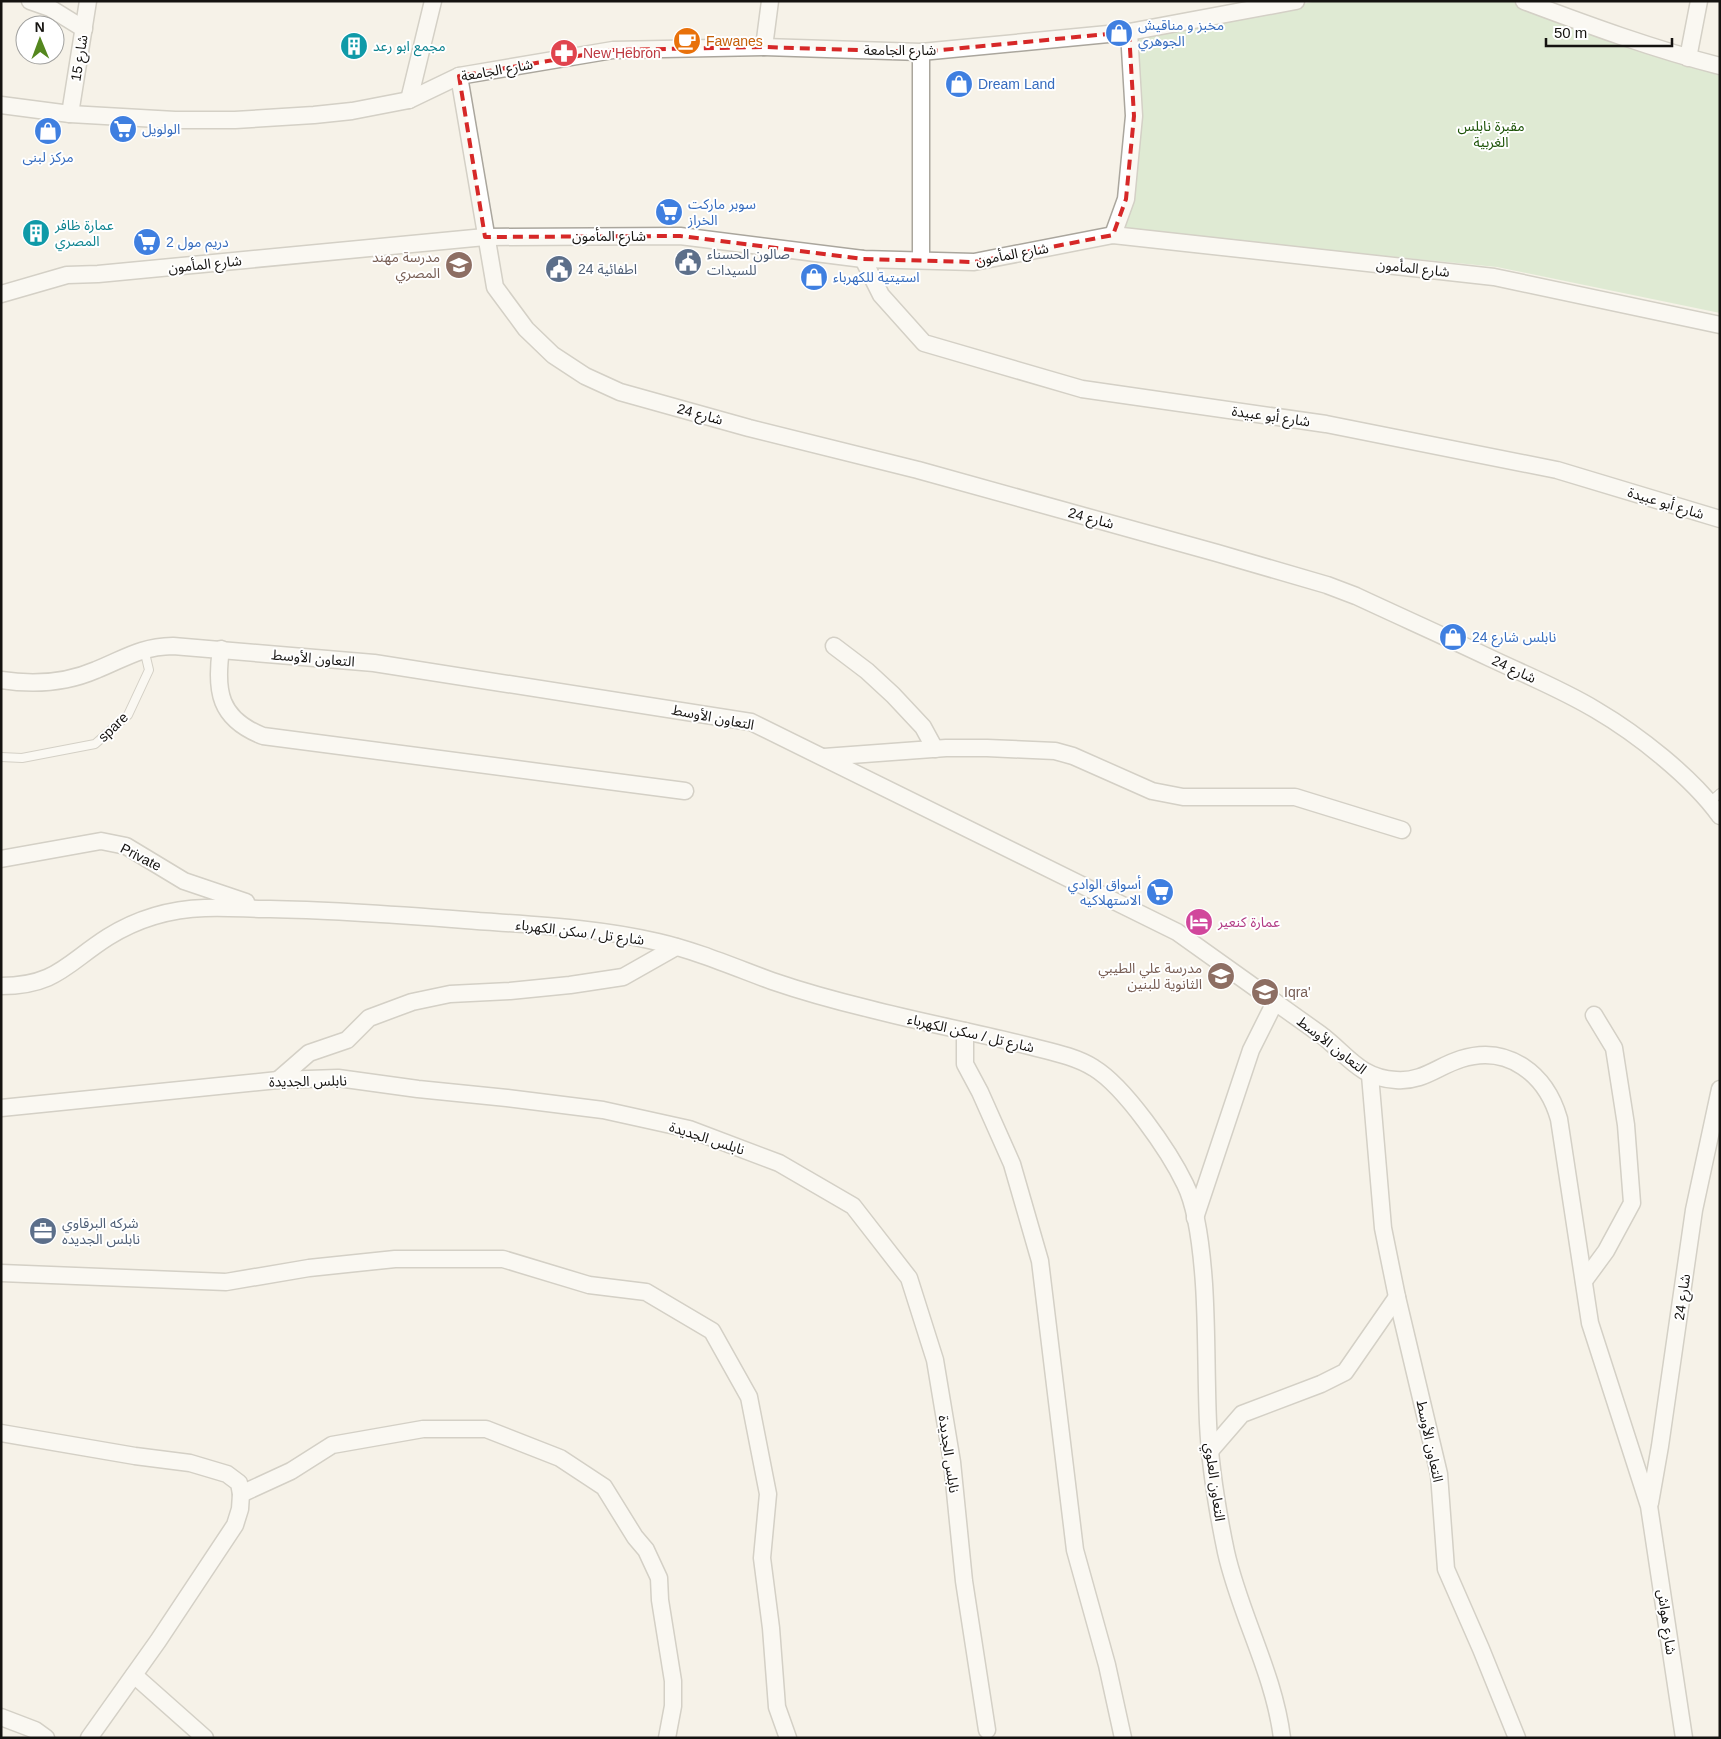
<svg xmlns="http://www.w3.org/2000/svg" width="1721" height="1739" font-family="Arial,'Noto Sans Arabic',sans-serif">
<style>
.green{fill:#c3e1bb}
.lines{fill:none;stroke-linecap:round;stroke-linejoin:round}
.service-casing{stroke:#aaa69d;stroke-width:10}
.minor-casing{stroke:#aaa69d;stroke-width:19}
.service{stroke:#fff;stroke-width:8}
.minor{stroke:#fff;stroke-width:16}
.marked{fill:none;stroke:#d62828;stroke-width:4;stroke-dasharray:10 6;stroke-linejoin:round}
.labels{text-anchor:middle;dominant-baseline:central;stroke-width:4;stroke-linejoin:round;paint-order:stroke}
.shop-label{font-size:14px;fill:#366cbe;stroke:#fff;text-anchor:start}
.food-label{font-size:14px;fill:#c56008;stroke:#fff;text-anchor:start}
.culture-label{font-size:14px;fill:#0d838f;stroke:#fff;text-anchor:start}
.street-label{font-size:14px;fill:#151310;stroke:#fff}
.health-label{font-size:14px;fill:#be3a42;stroke:#fff;text-anchor:start}
.park-label{font-size:14px;fill:#1c5307;stroke:#fff}
.service-label{font-size:14px;fill:#4e5e75;stroke:#fff;text-anchor:start}
.education-label{font-size:14px;fill:#785e54;stroke:#fff;text-anchor:end}
.hotel-label{font-size:14px;fill:#b23c85;stroke:#fff;text-anchor:start}
</style>
<rect width="100%" height="100%" fill="#f6f2e8"/>
<polygon class="green" points="1317,1 1511,1 1720,76 1720,313 1497,267 1195,237 1122,227 1135,39"/>
<g class="lines">
<g class="service-casing">
<g id="service">
<polyline points="1,757 22,758 95,744 128,715 149,670 144,649"/>
<polyline points="1710,802 1720,793"/>
</g>
</g>
<g class="minor-casing">
<g id="minor">
<polyline points="30,1 50,8 84,29"/>
<path d="M1524 1C1588 25 1653 49 1720 66"/>
<polyline points="764,47 770,1"/>
<polyline points="921,52 921,260"/>
<polyline points="1688,58 1699,1"/>
<path d="M459 76 495 287 526 329 553 355 585 376 620 392 749 428 918 470 1217 553 1327 585 1356 596C1401 617 1446 637 1490 658 1526 675 1563 690 1596 710 1637 734 1692 777 1720 816"/>
<polyline points="409,100 433,1"/>
<polyline points="1,105 70,114 175,120 235,120 314,115 352,111 409,100 459,76 613,50 764,47 921,52 1129,32 1296,1"/>
<polyline points="70,114 88,1"/>
<polyline points="1113,235 1126,199 1134,116 1129,32"/>
<polyline points="863,259 881,295 924,343 1082,389 1326,424 1557,470 1720,519"/>
<polyline points="1,294 67,275 98,274 485,237 680,236 863,259 974,262 1113,235 1494,277 1720,325"/>
<polyline points="834,646 867,671 893,695 923,727 935,749"/>
<path d="M221 649C215 691 219 719 263 736L685 791"/>
<path d="M1 680C33 685 66 683 96 670 126 658 139 647 173 646L374 663 751 722 1177 932 1320 1034C1347 1054 1359 1078 1396 1080 1423 1082 1438 1066 1461 1059 1508 1044 1546 1074 1559 1119L1590 1323 1649 1506 1684 1738"/>
<polyline points="824,757 946,748 987,748 1055,751 1073,756 1152,791 1183,797 1295,797 1402,830"/>
<polyline points="1,859 101,841 126,846 184,881 246,902"/>
<path d="M1 986C56 986 67 963 108 937 137 919 171 909 205 908 227 907 248 909 270 909 335 910 400 915 465 920 529 925 595 927 658 942 697 951 734 967 772 981 804 992 837 1001 870 1009 924 1023 979 1033 1033 1047 1053 1052 1077 1057 1094 1068 1125 1087 1169 1151 1185 1184 1198 1210 1202 1255 1204 1284 1207 1330 1206 1377 1208 1423 1210 1466 1217 1509 1226 1552 1240 1615 1274 1673 1282 1738"/>
<polyline points="965,1031 965,1064 980,1092 1012,1164 1040,1261 1075,1550 1107,1665 1123,1738"/>
<polyline points="1370,1075 1383,1228 1397,1297 1439,1474 1446,1569 1481,1649 1517,1738"/>
<polyline points="278,1080 309,1053 347,1040 369,1018 412,1002 450,994 510,991 570,985 623,977 676,947"/>
<polyline points="1,1108 278,1080 338,1078 418,1089 507,1098 603,1110 689,1129 779,1163 853,1206 909,1278 935,1360 952,1462 964,1581 987,1730"/>
<polyline points="1195,1218 1251,1050 1275,1002"/>
<polyline points="1,1273 226,1282 309,1268 395,1259 503,1259 589,1285 646,1292 712,1331 749,1397 768,1494 762,1558 771,1628 777,1707 788,1738"/>
<polyline points="1584,1281 1606,1251 1632,1203 1626,1125 1614,1048 1594,1015"/>
<polyline points="1,1433 135,1456 190,1463 227,1474 239,1483 241,1494 240,1509 235,1525 158,1641 89,1738"/>
<polyline points="1210,1451 1242,1414 1321,1384 1345,1372 1397,1297"/>
<polyline points="241,1494 291,1471 332,1445 423,1429 486,1429 560,1458 604,1487 635,1537 646,1550 659,1578 660,1600 673,1681 673,1706 667,1738"/>
<polyline points="1650,1503 1660,1446 1694,1210 1720,1089"/>
<polyline points="134,1675 205,1738"/>
<polyline points="1,1717 35,1730 46,1738"/>
</g>
</g>
<use href="#service" class="service"/>
<use href="#minor" class="minor"/>
</g>
<path d="M0 0H1721V1739H0ZM1129 32 1134 116 1126 199 1113 235 974 262 863 259 680 236 485 237 459 76 613 50 764 47 921 52Z" fill="#f6f2e8" fill-opacity=".55" fill-rule="evenodd"/>
<path class="marked" d="M1129 32 1134 116 1126 199 1113 235 974 262 863 259 680 236 485 237 459 76 613 50 764 47 921 52Z"/>
<defs>
<g id="shop-disc" transform="scale(1.4375)"><circle r="9.5" fill="#3f7fe0" stroke="#fff"/><path d="M-5-2.5h2.3a2.7 3.5 0 0 1 5.4 0H5L5.5 6h-11ZM-1.5-2.5h3a1.5 2.3 0 0 0-3 0Z" fill="#fff"/></g>
<g id="cafe-disc" transform="scale(1.4375)"><circle r="9.5" fill="#e8710a" stroke="#fff"/><path d="M-5.5-4.5H6V0H3Q3 3.5 0 3.5H-2.5Q-5.5 3.5-5.5 0ZM3-3.2v2h1.7v-2ZM-6 4.5H4V6H-6Z" fill="#fff"/></g>
<g id="building-disc" transform="scale(1.4375)"><circle r="9.5" fill="#0f9aa8" stroke="#fff"/><path d="M-4-6H4V6H1V3H-1V6H-4ZM-2.5-4.3h1.7v1.8h-1.7ZM.8-4.3h1.7v1.8H.8ZM-2.5-1h1.7V.8h-1.7ZM.8-1h1.7V.8H.8Z" fill="#fff"/></g>
<g id="pharmacy-disc" transform="scale(1.4375)"><circle r="9.5" fill="#e0444e" stroke="#fff"/><path d="M-2-6h4v4h4v4h-4v4h-4v-4h-4v-4h4Z" fill="#fff"/></g>
<g id="supermarket-disc" transform="scale(1.4375)"><circle r="9.5" fill="#3f7fe0" stroke="#fff"/><path d="M-6-5.5h2.5l.6 2H6L4.5 2H-2.5L-4.4-4H-6ZM-1.5 3.2a1.3 1.3 0 1 0 .1 0ZM3 3.2a1.3 1.3 0 1 0 .1 0Z" fill="#fff"/></g>
<g id="civic-disc" transform="scale(1.4375)"><circle r="9.5" fill="#5c6f8a" stroke="#fff"/><path d="M-.6-6.5H3V-4.5H.6V-3L4-1V1h2V6H-6V1h2V-1L-.6-3ZM-1.2 2.5V6h2.4V2.5Z" fill="#fff"/></g>
<g id="school-disc" transform="scale(1.4375)"><circle r="9.5" fill="#8d6e63" stroke="#fff"/><path d="M0-5L7-2L0 1L-7-2ZM-4 1L0 2.5L4 1V4Q0 6-4 4Z" fill="#fff"/></g>
<g id="hotel-disc" transform="scale(1.4375)"><circle r="9.5" fill="#d1479c" stroke="#fff"/><path d="M-6-4.5h1.5V1H6V5H4.5V3h-9V5H-6ZM-4 0a1.8 1.8 0 1 1 3.6 0ZM.5 0V-2.5h3Q6-2.5 6 0Z" fill="#fff"/></g>
<g id="office-disc" transform="scale(1.4375)"><circle r="9.5" fill="#5c6f8a" stroke="#fff"/><path d="M-6-3h4V-5.5h4V-3h4V5H-6ZM-1-4.5V-3h2v-1.5ZM-6 0V1H6V0Z" fill="#fff"/></g>
</defs>
<g fill-rule="evenodd">
<use href="#shop-disc" x="1119" y="33"/>
<use href="#cafe-disc" x="687" y="41"/>
<use href="#building-disc" x="354" y="46"/>
<use href="#pharmacy-disc" x="564" y="53"/>
<use href="#shop-disc" x="959" y="84"/>
<use href="#supermarket-disc" x="123" y="129"/>
<use href="#shop-disc" x="48" y="131"/>
<use href="#supermarket-disc" x="669" y="212"/>
<use href="#building-disc" x="36" y="233"/>
<use href="#supermarket-disc" x="147" y="242"/>
<use href="#civic-disc" x="688" y="262"/>
<use href="#school-disc" x="459" y="265"/>
<use href="#civic-disc" x="559" y="269"/>
<use href="#shop-disc" x="814" y="277"/>
<use href="#shop-disc" x="1453" y="637"/>
<use href="#supermarket-disc" x="1160" y="892"/>
<use href="#hotel-disc" x="1199" y="922"/>
<use href="#school-disc" x="1221" y="976"/>
<use href="#school-disc" x="1265" y="992"/>
<use href="#office-disc" x="43" y="1231"/>
</g>
<g class="labels">
<g class="shop-label">
<text x="1138" y="25">مخبز و مناقيش<tspan x="1138" dy="16">الجوهري</tspan></text>
<text x="978" y="84">Dream Land</text>
<text x="142" y="129">الولويل</text>
<text x="48" y="157" text-anchor="middle">مركز لبنى</text>
<text x="688" y="204">سوبر ماركت<tspan x="688" dy="16">الخراز</tspan></text>
<text x="166" y="242">دريم مول 2</text>
<text x="833" y="277">استيتية للكهرباء</text>
<text x="1472" y="637">نابلس شارع 24</text>
<text x="1141" y="884" text-anchor="end">أسواق الوادي<tspan x="1141" dy="16">الاستهلاكيه</tspan></text>
</g>
<g class="food-label">
<text x="706" y="41">Fawanes</text>
</g>
<g class="culture-label">
<text x="373" y="46">مجمع ابو رعد</text>
<text x="55" y="225">عمارة ظافر<tspan x="55" dy="16">المصري</tspan></text>
</g>
<g class="street-label">
<text x="900" y="50">شارع الجامعة</text>
<text transform="translate(79 58) rotate(-81)">شارع 15</text>
<text transform="translate(497 70) rotate(-10)">شارع الجامعة</text>
<text x="609" y="236">شارع المأمون</text>
<text transform="translate(1012 254) rotate(-10)">شارع المأمون</text>
<text transform="translate(205 264) rotate(-6)">شارع المأمون</text>
<text transform="translate(1413 268) rotate(6)">شارع المأمون</text>
<text transform="translate(700 414) rotate(15)">شارع 24</text>
<text transform="translate(1271 416) rotate(8)">شارع أبو عبيدة</text>
<text transform="translate(1666 503) rotate(17)">شارع أبو عبيدة</text>
<text transform="translate(1091 518) rotate(15)">شارع 24</text>
<text transform="translate(313 658) rotate(5)">التعاون الأوسط</text>
<text transform="translate(1514 669) rotate(25)">شارع 24</text>
<text transform="translate(713 717) rotate(11)">التعاون الأوسط</text>
<text transform="translate(113 727) rotate(-44)">spare</text>
<text transform="translate(141 857) rotate(27)">Private</text>
<text transform="translate(580 932) rotate(7)">شارع تل / سكن الكهرباء</text>
<text transform="translate(971 1033) rotate(13)">شارع تل / سكن الكهرباء</text>
<text transform="translate(1332 1045) rotate(38)">التعاون الأوسط</text>
<text transform="translate(308 1081) rotate(-1)">نابلس الجديدة</text>
<text transform="translate(707 1138) rotate(18)">نابلس الجديدة</text>
<text transform="translate(1682 1297) rotate(-82)">شارع 24</text>
<text transform="translate(1430 1441) rotate(78)">التعاون الأوسط</text>
<text transform="translate(949 1454) rotate(82)">نابلس الجديدة</text>
<text transform="translate(1215 1482) rotate(82)">التعاون العلوي</text>
<text transform="translate(1667 1622) rotate(82)">شارع هواش</text>
</g>
<g class="health-label">
<text x="583" y="53">New Hebron</text>
</g>
<g class="park-label">
<text x="1491" y="126">مقبرة نابلس<tspan x="1491" dy="16">الغربية</tspan></text>
</g>
<g class="service-label">
<text x="707" y="254">صالون الحسناء<tspan x="707" dy="16">للسيدات</tspan></text>
<text x="578" y="269">اطفائية 24</text>
<text x="62" y="1223">شركه البرقاوي<tspan x="62" dy="16">نابلس الجديده</tspan></text>
</g>
<g class="education-label">
<text x="440" y="257">مدرسة مهند<tspan x="440" dy="16">المصري</tspan></text>
<text x="1202" y="968">مدرسة علي الطيبي<tspan x="1202" dy="16">الثانوية للبنين</tspan></text>
<text x="1284" y="992" text-anchor="start">Iqra'</text>
</g>
<g class="hotel-label">
<text x="1218" y="922">عمارة كنعير</text>
</g>
</g>
<rect width="1721" height="1739" fill="none" stroke="#151310" stroke-width="5"/>
<g transform="translate(40 40) rotate(359)"><circle r="24" fill="#ffffff" stroke="#a1a19f"/>
<path d="M0-4L9 19L0 12L-9 19Z" fill="#54871e"/>
<text y="-8" font-size="14" font-weight="bold" text-anchor="middle" fill="#151310">N</text>
</g>
<path d="M1546 38v8h126v-8" fill="none" stroke="#151310" stroke-width="2.5"/>
<text x="1554" y="38" font-size="15" fill="#151310" stroke="#ffffff" stroke-width="4" paint-order="stroke">50 m</text>
</svg>
